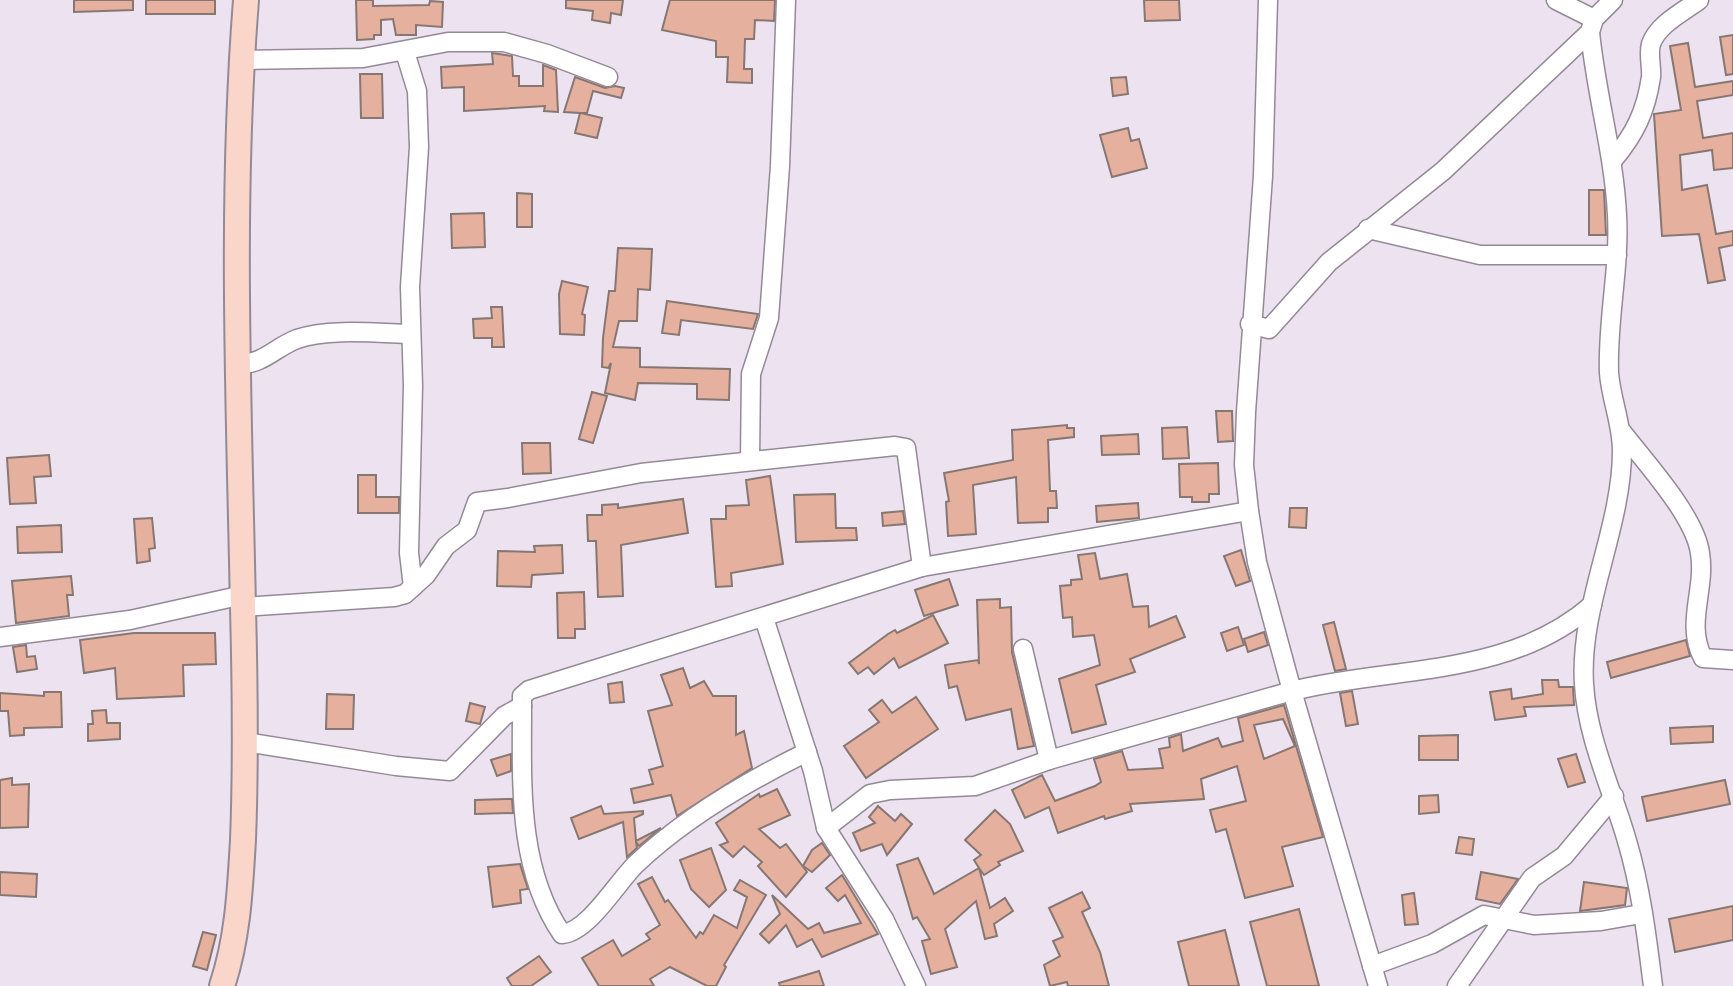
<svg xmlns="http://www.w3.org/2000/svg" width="1733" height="986" font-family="'Noto Sans',sans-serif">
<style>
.building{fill:#e6b09f;stroke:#877772;stroke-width:2;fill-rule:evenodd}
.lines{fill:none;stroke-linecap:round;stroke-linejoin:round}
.street-casing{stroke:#948a96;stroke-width:21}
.secondary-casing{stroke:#948a96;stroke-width:28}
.street{stroke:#fff;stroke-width:18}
.secondary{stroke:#f9d6c9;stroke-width:24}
</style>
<rect width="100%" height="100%" fill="#ede2ef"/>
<g class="building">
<polygon points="74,0 133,0 133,10 74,12"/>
<rect x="146" y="0" width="69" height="14"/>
<polygon points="356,0 373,0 373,6 429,5 430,1 443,2 442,27 416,25 416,35 396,35 393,19 381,20 381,35 374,35 374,39 357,40"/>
<polygon points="566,0 623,0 621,15 611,13 610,23 592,20 593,11 566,8"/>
<polygon points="670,0 775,0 774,21 755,20 754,39 745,39 744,69 752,69 752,83 727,82 728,57 716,57 716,41 662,30"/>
<polygon points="1144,0 1179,0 1180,20 1145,21"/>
<polygon points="1733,35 1733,74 1726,75 1720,37"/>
<polygon points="1688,43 1695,87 1733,81 1733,95 1697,101 1703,138 1733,133 1733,168 1714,170 1712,150 1680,155 1682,190 1707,185 1716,234 1733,231 1733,245 1719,248 1725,280 1708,283 1699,234 1662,236 1654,114 1681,110 1670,46"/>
<polygon points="492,53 512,56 513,76 519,76 519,86 543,86 543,65 556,70 558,112 544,111 545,106 464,111 464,87 442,88 441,67 493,64"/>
<polygon points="360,74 382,74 383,118 361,118"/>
<polygon points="575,77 605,88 615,86 624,88 621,98 593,91 587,113 581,113 602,118 597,138 575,133 580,113 564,112"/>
<polygon points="1126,77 1128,94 1113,96 1111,78"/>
<polygon points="1128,128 1131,141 1139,139 1147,168 1112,177 1100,135"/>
<polygon points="1589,190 1604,190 1606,235 1589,235"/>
<polygon points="517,193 532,194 532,227 517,227"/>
<polygon points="484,213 485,247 452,248 451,214"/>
<polygon points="618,248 652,249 650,290 638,289 637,321 619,321 613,347 640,348 640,367 730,369 729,400 697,399 697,384 638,383 635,400 605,393 611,363 608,368 602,367 603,338 609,291 615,291"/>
<polygon points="562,281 588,287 582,314 585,315 584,335 560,334 559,294"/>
<polygon points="667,301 758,314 753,329 681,320 679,335 662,333"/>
<polygon points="491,307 502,307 504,347 492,347 492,338 474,338 473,319 492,318"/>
<polygon points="592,392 607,396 593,443 579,439"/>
<polygon points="1216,411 1232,411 1233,441 1218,442"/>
<polygon points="1067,425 1067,428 1074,428 1074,437 1048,440 1050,491 1056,491 1057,508 1048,508 1048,522 1018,523 1016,477 973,485 976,534 948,536 946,502 949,501 944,473 1013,460 1012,430"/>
<polygon points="1187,427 1189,458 1163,459 1162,428"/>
<polygon points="1138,434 1139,454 1102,455 1101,436"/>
<polygon points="522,443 550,443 551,473 523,474"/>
<polygon points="49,455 51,476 34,477 36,503 10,504 7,458"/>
<polygon points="1218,463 1219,494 1209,494 1209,502 1192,502 1192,497 1180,497 1179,464"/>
<polygon points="358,475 376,475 376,497 399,497 399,513 358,513"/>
<polygon points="770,476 783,564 731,573 732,586 716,587 711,519 726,519 726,506 749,505 746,480"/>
<polygon points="835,494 836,528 856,528 857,540 796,542 794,495"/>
<polygon points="683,499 688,533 621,545 623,596 598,597 596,541 588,541 587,515 602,515 602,505 618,504 618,508"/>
<polygon points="1138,503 1139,518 1097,522 1096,506"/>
<polygon points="1290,508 1307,508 1306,528 1289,527"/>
<polygon points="903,511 905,524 883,526 882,513"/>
<polygon points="152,518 155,548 149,549 150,561 137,563 134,519"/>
<polygon points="61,525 62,552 18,553 17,527"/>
<polygon points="562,545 563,573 532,575 531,587 497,586 498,551 535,552 534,546"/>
<polygon points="1241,550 1250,581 1236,586 1224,556"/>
<polygon points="1095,553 1100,579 1127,574 1133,607 1148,606 1149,627 1176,616 1185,637 1130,659 1135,672 1096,685 1106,724 1072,733 1059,679 1100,665 1094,635 1073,637 1072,617 1063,618 1060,586 1071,585 1071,580 1082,579 1078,555"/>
<polygon points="71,576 73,595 67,595 69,616 16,623 12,581"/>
<polygon points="949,579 958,605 924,616 915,590"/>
<polygon points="584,592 585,629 575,629 575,638 558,638 557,593"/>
<polygon points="1000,599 1000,608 1011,607 1012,652 1034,746 1018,749 1011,709 966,720 957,686 949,688 945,665 978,660 979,664 977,600"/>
<polygon points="933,615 948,643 899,668 894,658 874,674 868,667 858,674 849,663 888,634 895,630 897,633"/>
<polygon points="1334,622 1346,669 1335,671 1323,625"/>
<polygon points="1238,627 1244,645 1227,651 1221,633"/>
<polygon points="1264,632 1268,645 1248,652 1244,639"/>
<polygon points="134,633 215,633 216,664 183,665 184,696 117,699 115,668 84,673 80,640"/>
<polygon points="1686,640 1690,656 1611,678 1607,662"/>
<polygon points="26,645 27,657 35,656 37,669 17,672 13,647"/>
<polygon points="683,668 690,688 704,681 713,696 736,696 736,735 744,731 752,768 677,816 671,795 634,803 631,789 653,784 649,770 663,766 648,711 672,705 661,675"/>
<polygon points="1542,680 1558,680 1559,687 1573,687 1574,705 1524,707 1526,716 1495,720 1490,692 1511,689 1512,699 1543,694"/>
<polygon points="622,682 624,702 610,703 608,684"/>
<polygon points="1352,691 1358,724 1346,726 1340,693"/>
<polygon points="44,692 61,692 62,727 24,728 24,735 10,736 8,711 0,711 0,693 44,696"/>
<polygon points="327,694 354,695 353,729 326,729"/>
<polygon points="916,697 938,729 866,778 844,746 879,722 869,710 882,700 892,713"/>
<polygon points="470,703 485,707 480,724 466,721"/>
<path d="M1284 705 1323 837 1282 847 1293 886 1245 898 1226 829 1216 832 1210 810 1246 801 1237 766 1201 779 1204 799 1130 804 1132 811 1105 819 1104 816 1058 833 1049 807 1025 818 1012 790 1042 775 1055 801 1095 786 1101 782 1094 759 1122 751 1128 770 1163 768 1159 749 1170 747 1169 738 1181 734 1183 751 1218 738 1222 747 1243 741 1238 718ZM1283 719 1295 746 1264 759 1254 725Z"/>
<polygon points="106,710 107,723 120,723 120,739 88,741 88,724 93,724 92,711"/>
<polygon points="1713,726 1713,742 1671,744 1670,728"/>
<polygon points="1458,735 1458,760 1419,760 1419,736"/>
<polygon points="511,754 511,771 497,776 491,760"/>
<polygon points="1576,754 1585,782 1568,787 1558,759"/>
<polygon points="12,778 12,785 29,784 28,827 0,828 0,780"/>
<polygon points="1725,780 1730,804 1647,821 1642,797"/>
<polygon points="777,789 790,815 759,829 780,848 786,844 807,872 786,897 758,866 762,862 744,846 733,857 720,845 728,842 716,823 759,794 760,797"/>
<polygon points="1438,795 1439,812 1419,814 1419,796"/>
<polygon points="507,799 512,799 513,813 475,814 475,800"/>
<polygon points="601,806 604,814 643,811 643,814 634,818 636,841 661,828 639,846 636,842 637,848 627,857 623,822 579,839 571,818"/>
<polygon points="878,806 895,821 901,814 912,824 887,855 882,844 861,851 853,833 875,823 869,817"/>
<polygon points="995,810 1010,824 1023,851 998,862 1000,865 984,875 979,868 990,908 1005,898 1013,911 994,924 997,936 985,939 976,901 945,929 957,967 931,974 922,941 930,939 917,917 913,919 897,865 918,858 934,894 979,868 974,860 981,855 965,840"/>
<polygon points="1459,837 1474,839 1472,855 1456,853"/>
<polygon points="822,843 830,855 812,872 803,866 812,850"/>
<polygon points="711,848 726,890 709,907 691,889 680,860"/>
<polygon points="520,864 528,889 520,890 521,903 493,907 488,867"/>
<polygon points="0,872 37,874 36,897 0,895"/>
<polygon points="1481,872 1518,879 1500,904 1476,899"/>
<polygon points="842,875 878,934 822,957 812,939 797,947 786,925 769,943 760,934 780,914 772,895 808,929 819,923 824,933 861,923 845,895 838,901 826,888"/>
<polygon points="652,877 665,902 668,900 696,938 700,932 703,934 714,915 737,928 747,897 734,890 740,880 766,895 724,965 726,967 716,986 707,986 670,967 650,979 654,986 599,986 582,958 613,940 622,956 650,939 646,934 660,925 638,884"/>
<polygon points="1584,882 1627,888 1625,905 1580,911"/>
<polygon points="1082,892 1090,908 1082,912 1100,952 1109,986 1068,986 1067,982 1050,986 1044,965 1060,956 1053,941 1063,937 1049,908"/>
<polygon points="1414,893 1418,924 1405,925 1402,895"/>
<polygon points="1733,906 1733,940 1675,952 1669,919"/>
<polygon points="1299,909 1319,986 1267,986 1250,922"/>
<polygon points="1225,930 1239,986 1189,986 1178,942"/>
<polygon points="203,932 216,935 207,970 193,966"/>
<polygon points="539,956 551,972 531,986 512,986 507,978"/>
<polygon points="819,971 824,986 780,986 779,983"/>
</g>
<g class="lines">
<g class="street-casing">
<g id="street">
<polyline points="1268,0 1263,176 1246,412 1244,465 1249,511 1257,562 1292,691 1378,986"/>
<polyline points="1556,0 1594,19"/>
<path d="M1613 0 1594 19 1590 32C1596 94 1614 153 1617 215 1620 268 1607 320 1609 373 1611 399 1622 424 1622 451 1622 528 1579 606 1584 684 1587 738 1612 789 1627 841 1641 888 1647 938 1653 986"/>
<polyline points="405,52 417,91 419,147 410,287 413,386 409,553 413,587"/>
<polyline points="241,60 363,58 448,42 504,42 547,54 608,77"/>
<path d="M1613 160C1635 134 1646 111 1651 77 1652 67 1648 54 1651 44 1658 24 1683 12 1699 0"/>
<polyline points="1368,229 1480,255 1617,255"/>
<polyline points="1250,324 1269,329 1329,262 1443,171 1590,32"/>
<path d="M238 365C265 363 274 348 297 339 328 328 377 333 410 334"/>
<path d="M1622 432C1645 462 1695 516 1700 553 1706 590 1685 623 1703 658L1733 660"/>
<polyline points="750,460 751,374 769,318 780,166 786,0"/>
<polyline points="243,607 394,597 405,594 426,575 446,546 467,530 477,502 508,498 641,473 895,446 906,448 922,567"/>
<polyline points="764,618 813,771 826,828 884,919 916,986"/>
<polyline points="0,637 130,620 243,595"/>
<polyline points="1023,649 1049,760"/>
<polyline points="246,742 396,766 450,771 504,716 522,706"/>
<path d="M807 752C748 781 682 820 635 865 616 884 588 932 562 934 517 868 522 783 522 706V696L529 690 922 567 1249 511"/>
<path d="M826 828 870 794 890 790 975 786 1049 760 1292 691C1392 666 1509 678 1592 605"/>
<polyline points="1372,966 1432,944 1484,915 1534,925 1601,921 1641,914"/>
<polyline points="1457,986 1532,878 1564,856 1614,796"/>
</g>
</g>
<g class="secondary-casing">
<path id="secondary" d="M222 986C238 938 240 890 243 840 246 763 245 685 243 608 239 405 230 203 246 0"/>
</g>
<use href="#street" class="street"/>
<use href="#secondary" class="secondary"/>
</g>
</svg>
